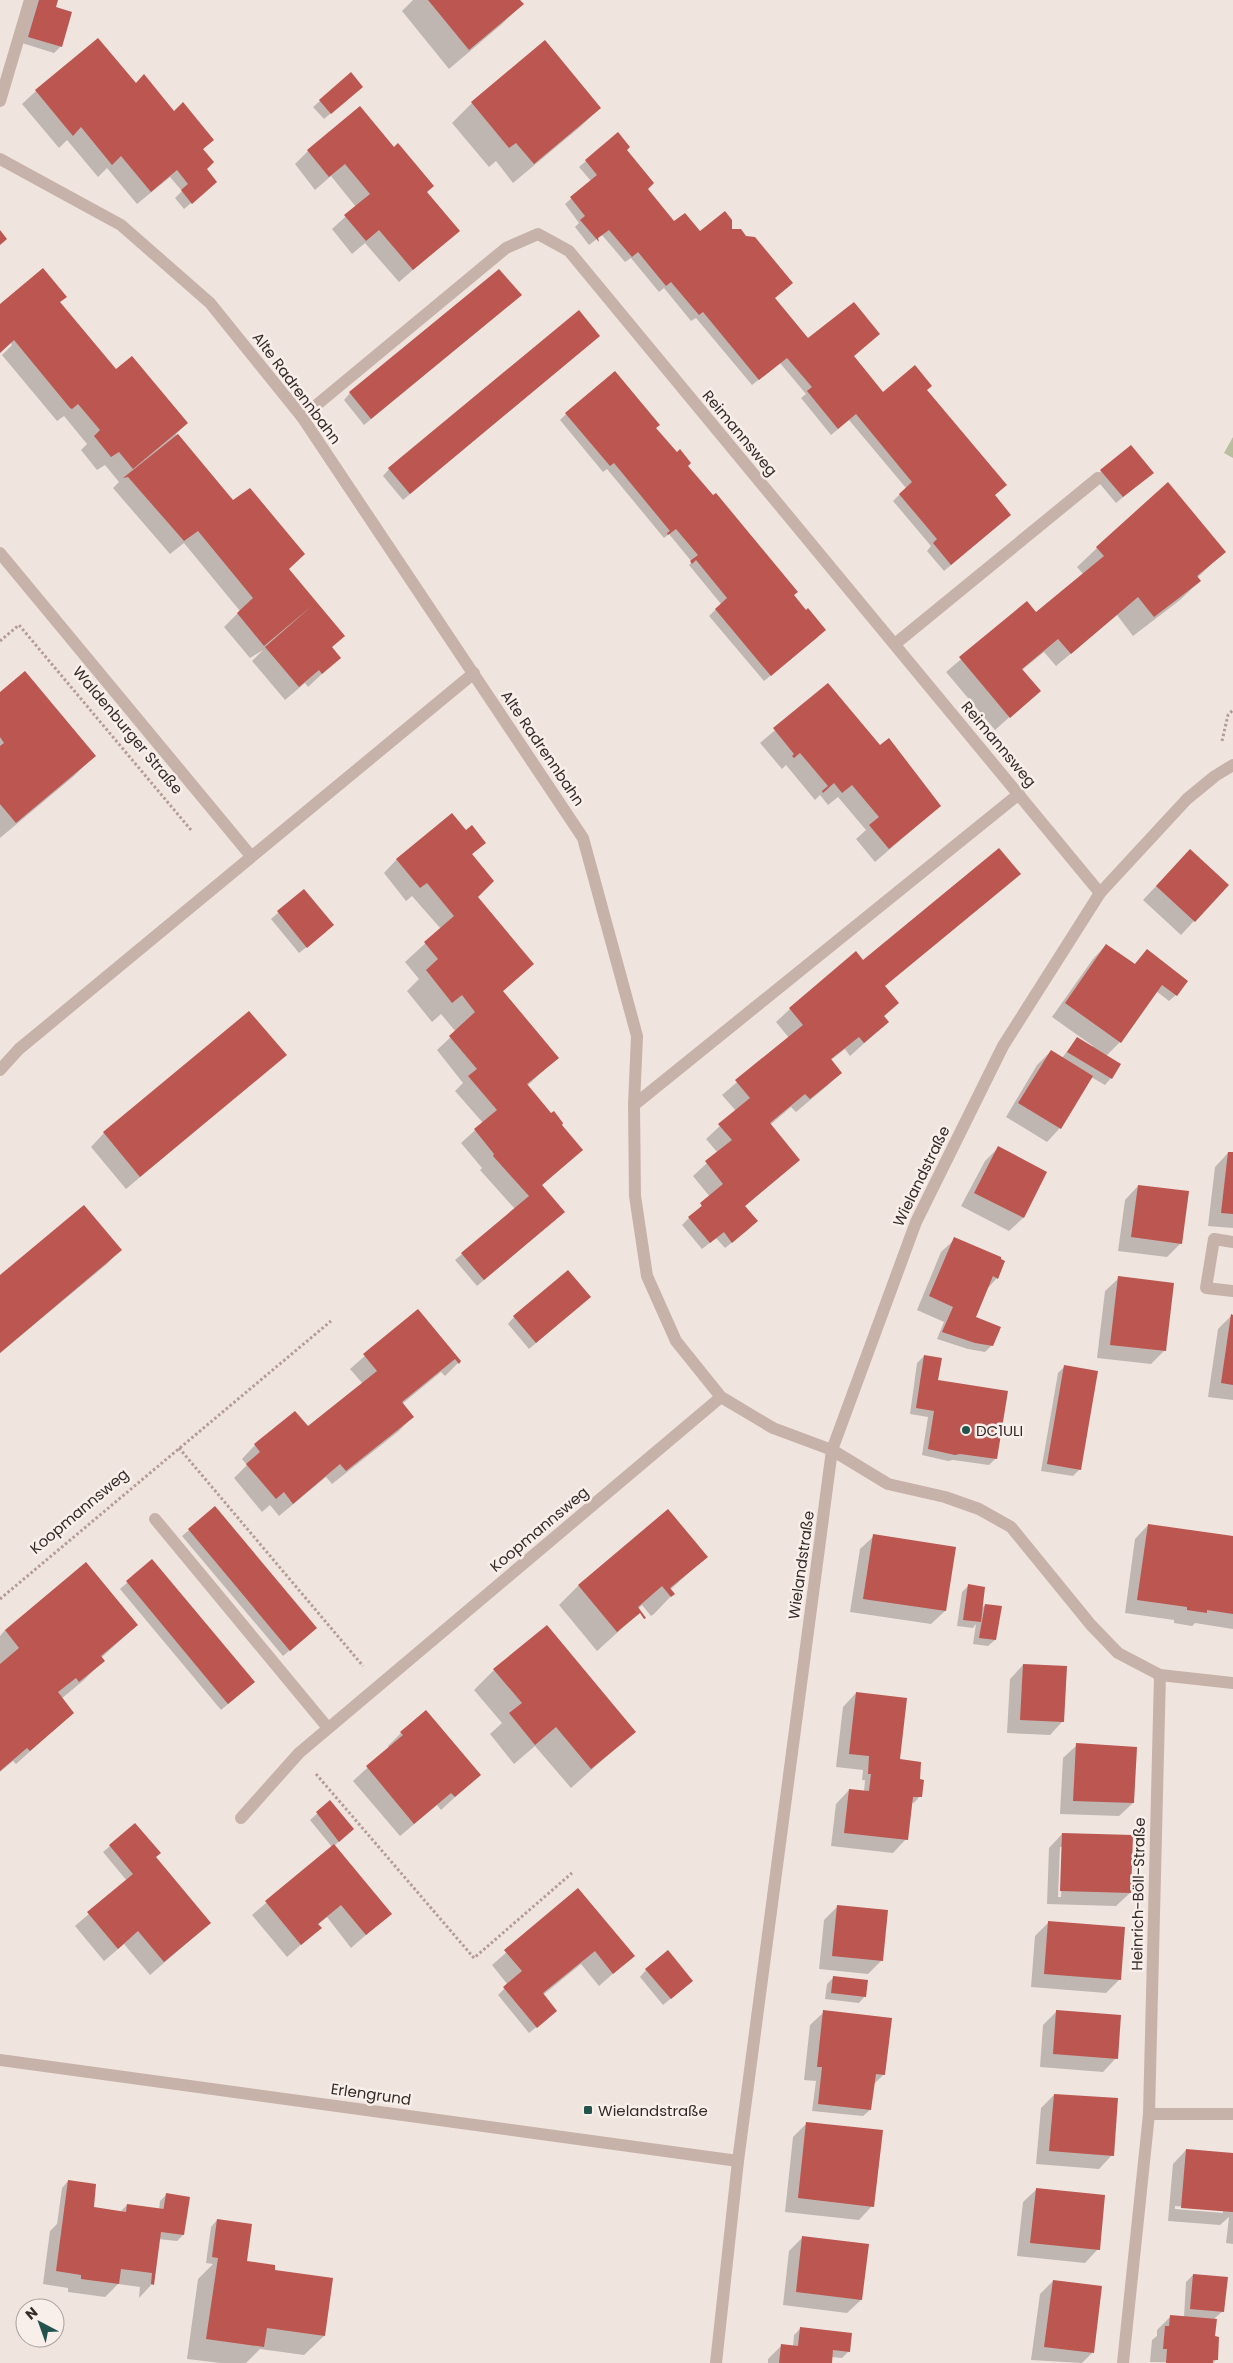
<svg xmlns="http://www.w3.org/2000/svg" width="1233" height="2363" font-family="Poppins,sans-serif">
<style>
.green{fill:#b9be9f}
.shadow{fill:#0003;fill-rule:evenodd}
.building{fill:#bb5651}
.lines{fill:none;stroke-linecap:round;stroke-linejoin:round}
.path{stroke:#b39c95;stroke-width:3;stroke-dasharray:2.5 2.5;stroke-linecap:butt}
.service{stroke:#c7b2aa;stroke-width:12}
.minor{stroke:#c7b2aa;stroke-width:12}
.poi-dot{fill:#23534d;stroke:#f8eeea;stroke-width:2}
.labels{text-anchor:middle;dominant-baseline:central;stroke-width:5;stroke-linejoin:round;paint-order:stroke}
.street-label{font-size:15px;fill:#352b29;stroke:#f8eeea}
.poi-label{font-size:15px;fill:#352b29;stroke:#f8eeea;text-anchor:start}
</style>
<rect width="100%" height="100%" fill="#f0e4de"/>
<polygon class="green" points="1233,437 1233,458 1224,453"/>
<g class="shadow">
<polygon points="35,0 57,0 55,8 61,46 54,53 22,43"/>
<polygon points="413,0 519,0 522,4 502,24 449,69 402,11"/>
<polygon points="545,42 600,108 580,127 513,183 496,161 489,167 452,123 472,103"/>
<polygon points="136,85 213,140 202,150 209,188 184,209 175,198 182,191 170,177 137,204 107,168 98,177 67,140 59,148 22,104 36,91"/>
<polygon points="355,93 324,119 313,107 320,101"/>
<polygon points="626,150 647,189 674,223 700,233 730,230 774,299 808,340 872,340 853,357 883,394 925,391 994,496 1003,521 944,571 927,551 931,546 893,501 906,488 849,420 831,435 801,398 806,394 780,363 752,385 696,318 691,321 664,288 659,292 631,258 625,262 602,235 589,245 575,227 579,223 565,204 591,181 579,167 586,161"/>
<polygon points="308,151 426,193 458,231 399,282 365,243 352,254 332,229 356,207 331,176 315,190 295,164"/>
<polygon points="59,302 116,371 187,423 176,434 343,636 331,648 339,658 308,687 305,683 285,700 252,661 263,650 250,658 224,627 240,611 184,543 170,554 113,488 119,482 105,465 97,470 81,450 87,444 64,416 57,421 2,355 12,345 11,343 0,352 0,305"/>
<polygon points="513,302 364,425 344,400 350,393"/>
<polygon points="592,342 403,500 383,476 389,469"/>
<polygon points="566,414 655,428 806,612 818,637 764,681 709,616 721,604 689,565 685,569 692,562 669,534 664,538 607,469 603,472 560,420"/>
<polygon points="1101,471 1145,479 1116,503 1095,478"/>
<polygon points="1097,548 1224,552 1197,578 1200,581 1180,600 1133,636 1117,615 1056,666 1044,652 1022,670 1039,691 995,730 946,672 1027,603 1036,614 1083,574 1077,567"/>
<polygon points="828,685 879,747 940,806 875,862 856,839 866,830 838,797 828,805 820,795 815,800 786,765 780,771 782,769 760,743"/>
<polygon points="0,693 94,756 74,776 0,838"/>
<polygon points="466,832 484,843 471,855 476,897 532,964 502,992 557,1058 527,1086 581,1150 541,1186 557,1218 477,1286 455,1260 515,1209 480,1170 482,1168 461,1143 483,1123 455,1091 463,1083 437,1050 456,1032 441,1014 432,1022 407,991 419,979 405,962 441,929 412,896 406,901 384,873 397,859"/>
<polygon points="1177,864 1194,921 1181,935 1143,900"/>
<polygon points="304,890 326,932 299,953 271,919"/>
<polygon points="1106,945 1134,965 1147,950 1176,995 1169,1001 1156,991 1120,1042 1106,1056 1111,1078 1105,1085 1091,1077 1060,1128 1047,1142 1006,1117 1037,1065 1051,1051 1062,1058 1077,1038 1092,1048 1093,1046 1052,1017 1093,959"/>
<polygon points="884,987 898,1003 883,1017 888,1022 850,1056 845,1049 831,1060 841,1072 827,1086 796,1112 791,1107 770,1125 799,1160 744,1207 750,1228 725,1248 716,1238 702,1249 682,1225 710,1197 693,1176 718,1153 706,1139 736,1111 722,1095 789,1038 776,1022 790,1009"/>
<polygon points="285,1055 126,1189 91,1147 104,1133"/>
<polygon points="998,1148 1046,1172 1023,1218 1009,1231 961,1206 985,1161"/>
<polygon points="1228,1153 1233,1154 1233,1228 1208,1226 1215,1167"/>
<polygon points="1138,1186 1181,1243 1167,1257 1118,1251 1125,1200"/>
<polygon points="955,1239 997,1278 987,1289 974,1317 992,1345 985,1352 968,1349 937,1339 944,1322 917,1310 941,1252"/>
<polygon points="120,1250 107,1264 0,1353 0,1277"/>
<polygon points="1119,1278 1165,1350 1151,1364 1097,1358 1105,1291"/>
<polygon points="582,1304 529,1349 508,1324 514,1317"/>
<polygon points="417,1310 460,1361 445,1376 441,1372 402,1404 412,1417 399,1431 332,1484 326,1477 279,1516 270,1505 262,1512 234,1478 247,1465 242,1459 255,1445 308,1428 363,1384 350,1369"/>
<polygon points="1231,1316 1233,1316 1233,1400 1208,1397 1218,1329"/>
<polygon points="924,1356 937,1381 996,1458 989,1465 953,1460 948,1461 922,1455 928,1417 910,1414 917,1363"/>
<polygon points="1065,1366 1080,1469 1073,1476 1041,1471 1058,1373"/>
<polygon points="215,1508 316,1628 283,1656 182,1536"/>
<polygon points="1148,1525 1233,1538 1233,1629 1195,1623 1192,1626 1174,1623 1174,1620 1125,1613 1135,1539"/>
<polygon points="874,1536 945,1611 931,1624 850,1612 860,1549"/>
<polygon points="706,1557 670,1590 673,1594 654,1614 651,1616 642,1605 638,1609 640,1612 597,1651 559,1605 579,1585"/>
<polygon points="152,1561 247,1688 221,1710 120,1589"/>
<polygon points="968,1586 981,1609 985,1605 995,1640 988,1646 973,1644 976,1624 973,1628 957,1626 962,1592"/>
<polygon points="137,1625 101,1658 104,1660 84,1680 61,1699 73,1713 16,1764 13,1761 0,1772 0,1636 5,1630"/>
<polygon points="1023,1665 1063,1721 1050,1735 1007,1733 1010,1679"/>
<polygon points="494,1670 634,1732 571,1788 535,1746 514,1764 490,1734 502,1723 474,1690"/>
<polygon points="856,1693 899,1759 918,1781 920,1796 914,1803 911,1802 906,1839 893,1853 831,1846 836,1804 849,1790 864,1792 865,1780 862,1780 863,1770 836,1767 843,1707"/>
<polygon points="401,1733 479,1775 441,1810 437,1805 400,1836 353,1781 389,1748 388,1746"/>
<polygon points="1077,1745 1133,1803 1119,1816 1060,1814 1063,1758"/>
<polygon points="330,1802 346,1835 334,1846 390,1914 351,1948 327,1917 317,1925 320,1928 287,1957 252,1915 332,1847 310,1820"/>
<polygon points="135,1825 154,1857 210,1923 150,1975 124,1944 104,1961 75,1926 127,1881 103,1852"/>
<path d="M1062 1834 1130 1893 1116 1906 1047 1904 1049 1848ZM1060 1847H1063L1061 1897H1058Z"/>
<polygon points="578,1890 633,1956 599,1986 581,1964 543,1995 549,2017 529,2033 498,1995 508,1985 492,1965"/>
<polygon points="838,1906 882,1960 868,1974 819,1969 824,1920"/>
<polygon points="1049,1922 1120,1979 1106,1993 1031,1987 1035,1936"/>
<polygon points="646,1970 685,1987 663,2005 640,1977"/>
<polygon points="834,1977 865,1996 859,2003 825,1999 827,1984"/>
<polygon points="1057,2011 1116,2058 1103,2072 1040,2067 1043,2025"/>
<polygon points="824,2012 884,2074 873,2085 870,2110 863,2116 812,2111 816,2081 804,2080 810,2025"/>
<polygon points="1054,2095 1112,2155 1099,2169 1036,2164 1041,2108"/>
<polygon points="807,2123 872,2206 859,2220 785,2212 793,2137"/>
<path d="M1186 2150 1233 2155V2244L1226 2243 1229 2217 1220 2225 1168 2221 1173 2164ZM1175 2206 1223 2210V2213L1175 2209Z"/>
<polygon points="68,2181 91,2208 120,2212 127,2205 159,2210 160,2201 166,2195 183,2235 177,2241 158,2239 152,2284 139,2298 140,2287 118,2284 105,2297 68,2292 68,2288 43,2284 50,2231 57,2224 62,2188"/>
<polygon points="1037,2189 1098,2249 1085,2263 1017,2256 1023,2202"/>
<polygon points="217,2220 246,2261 324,2336 304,2355 260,2349 246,2363 221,2363 187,2359 198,2279 213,2264 206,2263 211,2227"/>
<polygon points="803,2237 861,2300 847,2313 783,2305 789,2251"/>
<polygon points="1193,2275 1223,2311 1215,2318 1214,2337 1216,2360 1213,2363 1150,2362 1152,2340 1157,2336 1157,2330 1171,2316 1184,2317 1186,2282"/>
<polygon points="1053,2281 1093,2352 1082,2363 1031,2360 1040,2294"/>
<polygon points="801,2328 849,2351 842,2358 831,2357 830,2363 768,2363 768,2359 782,2345 793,2347 794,2335"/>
</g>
<g class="building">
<polygon points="39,0 58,0 56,7 72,12 62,47 28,37"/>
<polygon points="428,0 520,0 524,4 469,50"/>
<polygon points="98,38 136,83 144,74 174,111 183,102 214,140 203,149 214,162 207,169 217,182 192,204 181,190 188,184 177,170 151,192 121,156 112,165 81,127 73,136 35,90"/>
<polygon points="545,40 601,108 534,164 516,143 509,148 471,102"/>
<polygon points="351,72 363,87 331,114 319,100"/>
<polygon points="360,106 394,147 398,143 434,186 427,192 460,231 413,270 379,230 366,241 344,215 370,194 345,164 329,177 307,150"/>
<polygon points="618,132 630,147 627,150 654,183 648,189 674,221 685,213 700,231 725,211 732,220 732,229 741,229 746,236 755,237 793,283 775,298 808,338 854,302 880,334 854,356 883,392 915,365 932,386 927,390 1007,485 995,495 1011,515 951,565 933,543 937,539 899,494 912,482 856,414 838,429 807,391 812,387 787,358 759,380 703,312 699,315 671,282 666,286 638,252 632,257 609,230 598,238 599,242 580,220 585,216 570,197 597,175 585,160"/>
<polygon points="0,230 7,239 0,245"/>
<polygon points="43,268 67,297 60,302 116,369 132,356 188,423 133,469 119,452 111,457 94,436 100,430 78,404 72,409 70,408 14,340 0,353 0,304"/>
<polygon points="499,269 522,295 371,419 349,392"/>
<polygon points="579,310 600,336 410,494 388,468"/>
<polygon points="615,371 660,425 656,428 677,452 680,449 691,463 688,466 713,495 716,493 798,592 794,595 806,610 808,608 826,630 771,676 715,609 727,598 696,560 692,564 690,561 698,555 676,529 668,535 667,533 670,531 614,463 610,466 565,413"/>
<polygon points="178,434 233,500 250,488 305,554 289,569 345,636 332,647 341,658 322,674 319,670 299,687 265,647 313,605 264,646 237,613 253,598 198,531 184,541 128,477 123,478"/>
<polygon points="1131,445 1154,473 1123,497 1100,470"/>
<polygon points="1168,482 1226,552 1197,576 1201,581 1154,617 1138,597 1071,654 1058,639 1022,669 1041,691 1010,718 959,657 1027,601 1036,612 1104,556 1096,547"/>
<polygon points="25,671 96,756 16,823 0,804 0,746 4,743 0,737 0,692"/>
<polygon points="828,683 880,745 889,738 941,806 889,849 869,825 879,817 852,785 842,793 834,783 823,793 822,791 828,786 800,753 794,758 792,756 794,754 773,728"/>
<polygon points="452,813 466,830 472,825 486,843 472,854 494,881 478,897 534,964 503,991 559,1058 527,1084 551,1113 554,1111 563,1123 562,1125 583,1150 542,1185 565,1212 484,1280 461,1253 529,1196 493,1156 494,1154 474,1129 497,1110 468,1076 477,1069 449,1036 475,1012 462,995 452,1003 426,970 438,959 424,942 454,916 427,883 420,888 396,859"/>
<polygon points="999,848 1021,874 885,986 899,1003 884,1016 889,1022 864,1043 859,1037 831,1059 842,1073 810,1099 805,1094 770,1123 800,1160 745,1206 758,1221 732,1243 724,1232 710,1243 688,1217 702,1206 700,1203 723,1184 705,1161 732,1140 718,1124 750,1098 735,1080 803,1025 789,1008 856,951 863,960"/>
<polygon points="1190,849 1229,885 1195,922 1156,886"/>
<polygon points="304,889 334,925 307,948 277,911"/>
<polygon points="1106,944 1135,964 1147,949 1188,981 1177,996 1162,985 1121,1043 1065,1003"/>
<polygon points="249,1011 287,1055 140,1177 103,1132"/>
<polygon points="1077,1037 1121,1064 1112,1079 1067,1052"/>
<polygon points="1051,1050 1093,1076 1061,1129 1018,1103"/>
<polygon points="998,1146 1047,1172 1024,1218 974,1193"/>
<polygon points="1228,1152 1233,1152 1233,1214 1221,1213"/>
<polygon points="1138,1185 1189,1191 1182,1244 1131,1237"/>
<polygon points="84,1205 122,1250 0,1353 0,1275"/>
<polygon points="954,1237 1001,1257 1001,1259 1005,1261 998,1279 993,1276 976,1317 1001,1327 993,1346 975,1343 942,1332 953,1307 929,1296"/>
<polygon points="568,1270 591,1297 536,1343 513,1316"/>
<polygon points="1118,1276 1174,1283 1166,1351 1110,1345"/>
<polygon points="418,1309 461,1361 459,1364 455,1359 402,1402 414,1417 346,1471 340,1464 293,1504 284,1492 276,1499 246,1464 260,1452 254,1444 295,1411 308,1426 377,1371 363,1354"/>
<polygon points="1231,1314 1233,1315 1233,1385 1221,1383"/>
<polygon points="924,1355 942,1358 938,1380 1008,1391 997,1459 960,1454 955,1455 928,1449 934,1411 916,1408"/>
<polygon points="1064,1365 1098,1371 1081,1470 1047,1464"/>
<polygon points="215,1506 317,1628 290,1651 188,1529"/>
<polygon points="668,1509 708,1557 670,1588 675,1594 671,1597 662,1586 638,1607 646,1618 644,1619 640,1613 617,1632 578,1585"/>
<polygon points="1148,1524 1233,1536 1233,1614 1207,1610 1207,1613 1187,1610 1187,1607 1137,1600"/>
<polygon points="873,1534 956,1547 946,1611 863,1599"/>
<polygon points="152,1559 255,1682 228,1704 126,1581"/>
<polygon points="86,1562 138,1625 101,1656 105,1661 79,1682 76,1678 58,1692 74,1713 30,1751 27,1748 0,1771 0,1664 19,1648 5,1630"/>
<polygon points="968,1584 985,1587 981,1622 963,1620"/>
<polygon points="985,1604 1002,1606 996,1640 979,1638"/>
<polygon points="547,1625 636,1732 591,1769 556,1727 535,1745 509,1713 522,1703 493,1669"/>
<polygon points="1023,1664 1067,1666 1064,1722 1020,1720"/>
<polygon points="856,1692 907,1698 900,1759 921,1762 920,1779 924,1780 922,1797 913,1797 908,1840 844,1833 849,1789 869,1791 871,1774 868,1774 869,1756 849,1754"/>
<polygon points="426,1710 481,1775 455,1797 451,1793 414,1824 366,1766 403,1735 400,1732"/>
<polygon points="1076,1743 1137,1747 1134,1803 1073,1801"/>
<polygon points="330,1800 354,1829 339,1842 316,1812"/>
<polygon points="135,1823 161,1853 156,1857 211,1923 164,1962 138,1931 118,1949 87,1912 133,1874 109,1845"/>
<polygon points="1062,1833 1133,1835 1131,1893 1060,1891"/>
<polygon points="334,1844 392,1914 366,1935 341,1905 318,1924 322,1928 301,1945 265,1901"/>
<polygon points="578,1888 635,1956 613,1974 595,1951 543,1993 557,2011 537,2028 503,1987 522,1971 504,1950"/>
<polygon points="837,1905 888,1910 883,1961 832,1956"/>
<polygon points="1048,1921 1125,1927 1121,1980 1044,1974"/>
<polygon points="668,1950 693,1981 671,1999 645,1969"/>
<polygon points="833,1976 868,1980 866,1997 831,1993"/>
<polygon points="823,2010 892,2018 885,2075 876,2074 871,2110 818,2104 822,2067 817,2067"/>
<polygon points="1056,2010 1121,2015 1118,2059 1053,2054"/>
<polygon points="1054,2094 1118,2098 1114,2156 1049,2151"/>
<polygon points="806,2122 883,2130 874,2207 798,2198"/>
<polygon points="1186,2149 1233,2153 1233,2212 1181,2208"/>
<polygon points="68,2180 96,2184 94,2207 126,2212 127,2204 164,2209 162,2219 166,2193 190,2197 184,2235 161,2232 154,2285 151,2284 152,2273 121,2269 119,2284 81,2279 81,2275 56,2271"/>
<polygon points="1036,2188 1105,2195 1100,2250 1030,2243"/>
<polygon points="217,2219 252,2224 247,2261 275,2265 275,2270 333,2278 325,2336 267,2328 264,2347 206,2339 218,2258 212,2257"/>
<polygon points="802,2236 869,2244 862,2300 796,2292"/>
<polygon points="1193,2274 1228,2277 1224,2312 1190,2309"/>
<polygon points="1053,2280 1102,2286 1094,2353 1044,2347"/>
<polygon points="1170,2315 1217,2319 1215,2336 1219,2337 1218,2360 1213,2360 1213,2363 1166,2363 1167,2349 1163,2349 1165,2326 1169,2326"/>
<polygon points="800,2327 852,2333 850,2352 833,2350 832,2363 779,2363 781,2344 798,2346"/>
</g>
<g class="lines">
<g class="path">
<polyline points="0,641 19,625 191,830"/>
<polyline points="1222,741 1228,715 1233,710"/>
<polyline points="179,1448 363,1666"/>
<polyline points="0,1599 331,1321"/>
<polyline points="316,1774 474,1958 572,1873"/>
</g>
<g class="service">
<polyline points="0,101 30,0"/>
<polyline points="0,553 251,856"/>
<polyline points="895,644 1098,478"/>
<polyline points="634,1105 1019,794"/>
<polyline points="155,1519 328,1728"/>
</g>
<g class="minor">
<polyline points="0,159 121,225 210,303 302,417 583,838 637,1036 634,1105 635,1196 647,1276 676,1341 721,1397 773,1428 832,1450 888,1484 945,1497 979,1509 1011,1527 1091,1625 1118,1653 1160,1675 1233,1683"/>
<polyline points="302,417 506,248 538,234 569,251 1100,893"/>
<polyline points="0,1070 19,1049 474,673"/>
<polyline points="1233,1242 1214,1239 1206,1288 1233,1291"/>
<polyline points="241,1818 299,1753 721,1397"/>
<polyline points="0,2060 738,2161"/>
<polyline points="1149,2114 1233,2114"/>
<polyline points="716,2363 738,2161 832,1450 916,1222 1003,1046 1100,893 1187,799 1215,776 1233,765"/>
<polyline points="1123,2363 1149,2114 1160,1675"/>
</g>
</g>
<g class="poi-dot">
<circle cx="966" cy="1430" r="5"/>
<rect x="583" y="2105" width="10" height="10" rx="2.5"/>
</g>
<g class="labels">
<g class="street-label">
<text transform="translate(297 388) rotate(53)">Alte Radrennbahn</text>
<text transform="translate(740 433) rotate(50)">Reimannsweg</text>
<text transform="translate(128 730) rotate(50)">Waldenburger Straße</text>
<text transform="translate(999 744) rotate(50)">Reimannsweg</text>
<text transform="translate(543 748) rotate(56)">Alte Radrennbahn</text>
<text transform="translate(921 1176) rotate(-64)">Wielandstraße</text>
<text transform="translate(79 1511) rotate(-40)">Koopmannsweg</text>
<text transform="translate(539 1529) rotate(-40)">Koopmannsweg</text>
<text transform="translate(801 1565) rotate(-82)">Wielandstraße</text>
<text transform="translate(1138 1894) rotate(-89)">Heinrich-Böll-Straße</text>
<text transform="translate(371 2094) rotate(8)">Erlengrund</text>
</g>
<g class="poi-label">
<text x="976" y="1430">DC1ULI</text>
<text x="598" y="2110">Wielandstraße</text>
</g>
</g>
<g transform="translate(40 2323) rotate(319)"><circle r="24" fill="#f8eeea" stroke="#aaa09d"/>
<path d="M0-4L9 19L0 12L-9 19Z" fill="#23534d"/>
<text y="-8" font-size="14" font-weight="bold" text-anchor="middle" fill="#352b29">N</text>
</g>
</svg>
